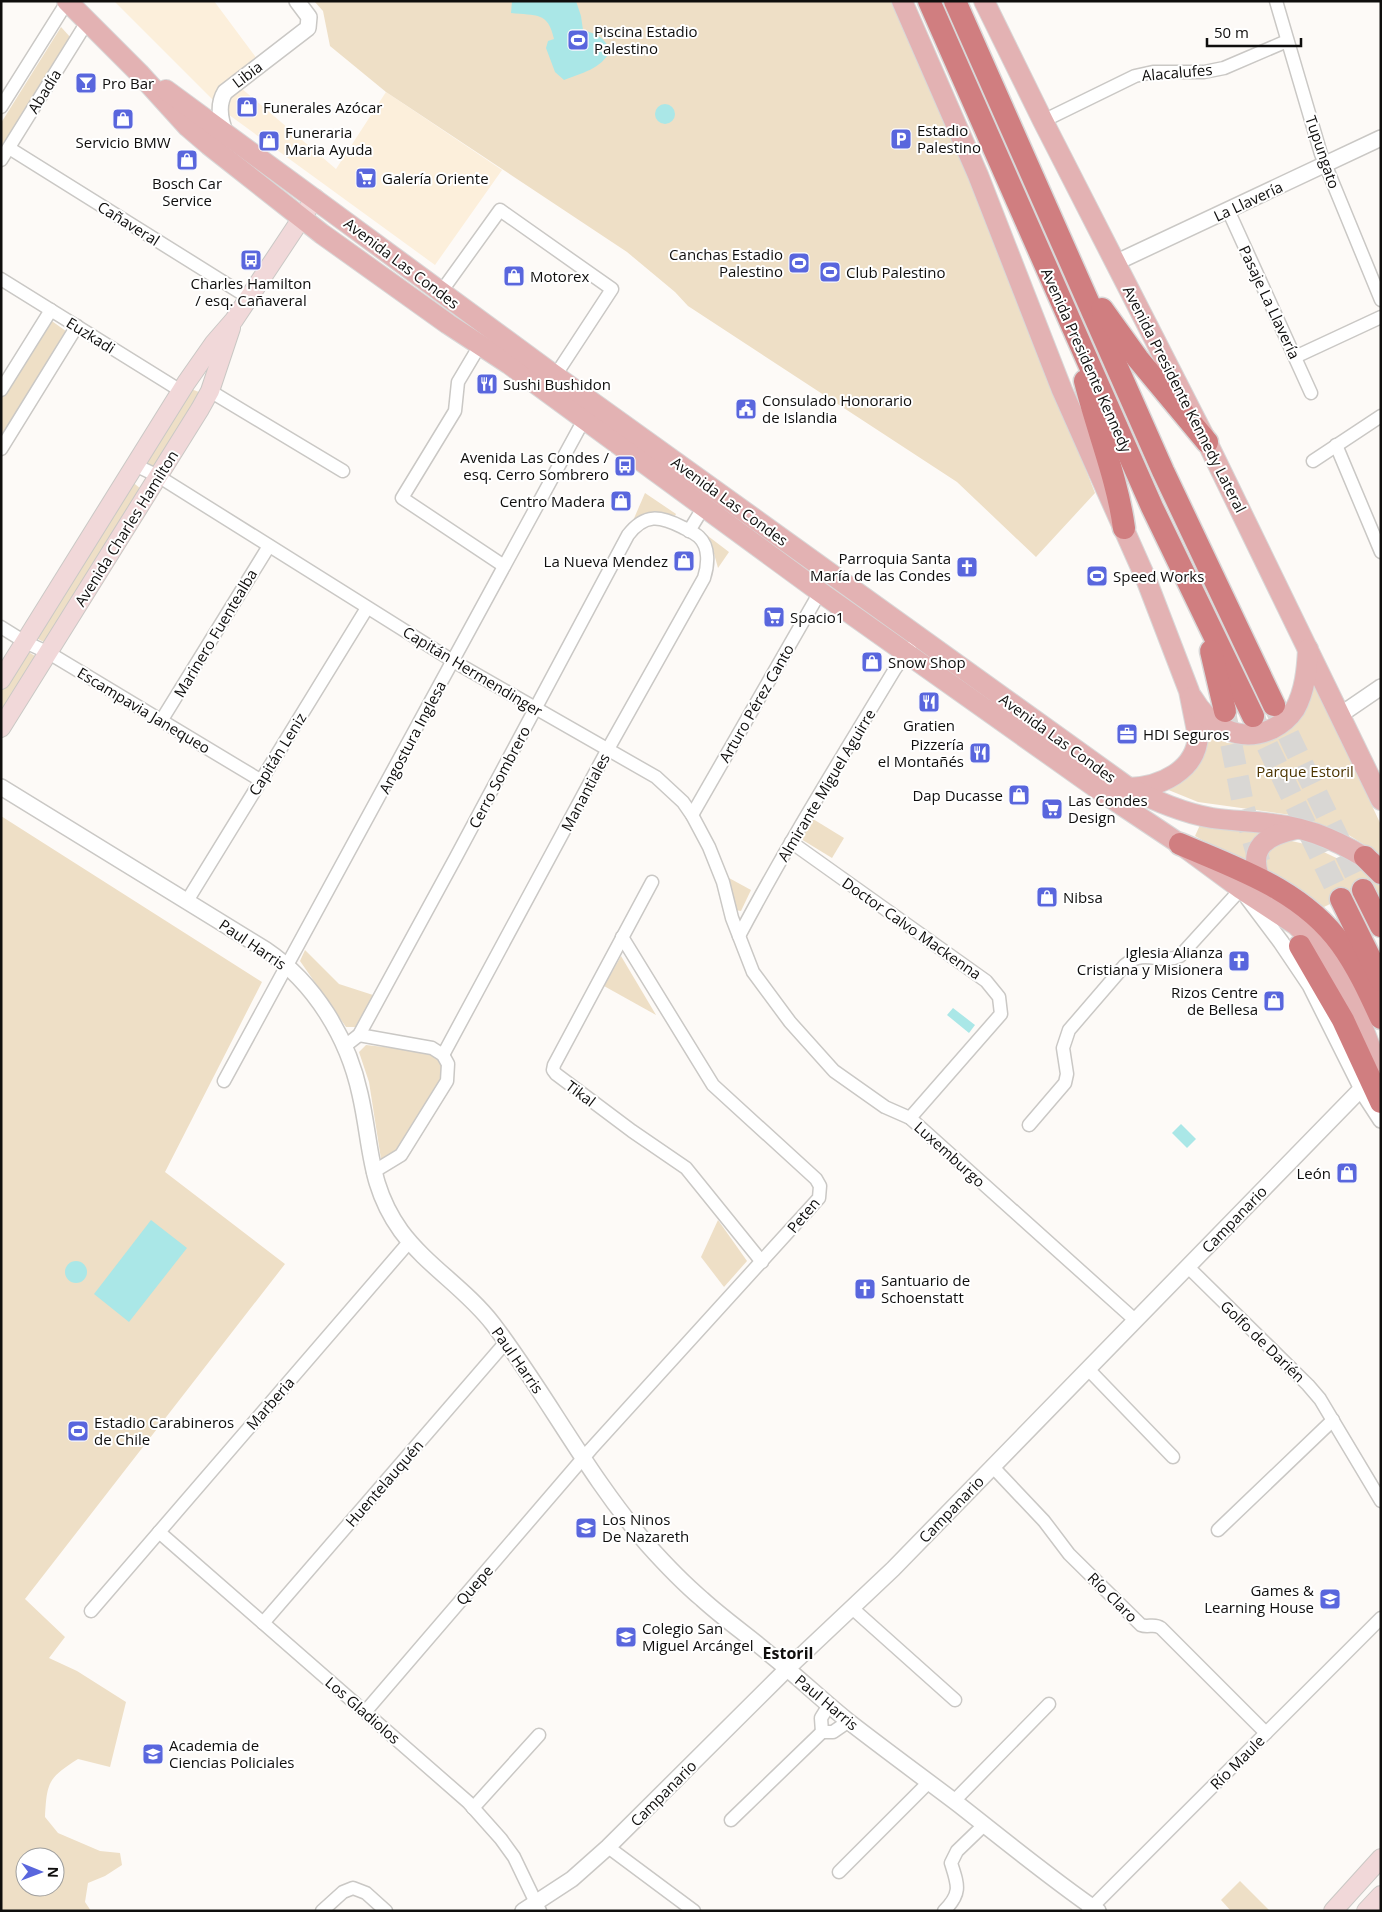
<svg xmlns="http://www.w3.org/2000/svg" width="1382" height="1912" font-family="'Open Sans',sans-serif">
<style>
.commercial{fill:#fcefdb}
.green{fill:#eedfc6;fill-rule:evenodd}
.water{fill:#aae7e7}
.lines{fill:none;stroke-linecap:round;stroke-linejoin:round}
.motorway-tunnel{stroke:#d9d7d4;stroke-width:22;stroke-dasharray:22 11;stroke-linecap:butt}
.minor-casing{stroke:#cac8c5;stroke-width:15}
.tertiary-casing{stroke:#cac8c5;stroke-width:18}
.secondary-casing{stroke:#cac8c5;stroke-width:20}
.primary-casing{stroke:#d9d8d8;stroke-width:22}
.motorway-casing{stroke:#d9d8d8;stroke-width:25}
.minor{stroke:#fff;stroke-width:12}
.tertiary{stroke:#fff;stroke-width:15}
.secondary{stroke:#f1d8d9;stroke-width:18}
.primary{stroke:#e3b2b3;stroke-width:20}
.motorway{stroke:#d07e80;stroke-width:22}
.labels{text-anchor:middle;dominant-baseline:central;stroke-width:4;stroke-linejoin:round;paint-order:stroke}
.poi-label{font-size:15px;fill:#0f0e0d;stroke:#fff;text-anchor:start}
.street-label{font-size:15px;fill:#0f0e0d;stroke:#fff}
.park-label{font-size:15px;fill:#4d3500;stroke:#fff}
.neighbourhood-label{font-size:16px;font-weight:bold;fill:#0f0e0d;stroke:#fff}
</style>
<rect width="100%" height="100%" fill="#fdfaf7"/>
<polygon class="commercial" points="114,1 214,1 263,67 241,88 336,169 386,92 502,170 435,265 225,112"/>
<g class="green">
<polygon points="314,1 896,1 951,127 1095,493 1036,557 957,482 688,306 675,292 627,252 386,92 330,46 323,11"/>
<polygon points="61,27 71,38 1,150 1,123"/>
<polygon points="49,319 70,334 1,444 1,396"/>
<polygon points="188,388 202,393 152,469 143,462"/>
<polygon points="130,480 141,489 44,642 34,637"/>
<path d="M645 493 676 514 675 516C655 511 650 514 632 523Z"/>
<polygon points="704,533 729,552 718,568 713,550"/>
<polygon points="23,649 37,657 1,717 1,685"/>
<path d="M1315 684 1381 825V855L1347 834 1298 816 1198 802 1166 789C1196 770 1201 767 1211 733L1227 743 1245 744 1270 740 1290 726Z"/>
<path d="M1 816 262 982 165 1172 285 1264 25 1599 65 1637 49 1658 77 1671 126 1702 110 1767 78 1759C48 1778 47 1782 45 1817L58 1833 100 1851 120 1853 122 1865 105 1876 88 1883 85 1902 91 1911H1ZM25 1857H55V1887H25Z"/>
<polygon points="813,819 844,838 832,858 801,839"/>
<polygon points="1200,825 1253,832 1309,845 1368,873 1381,884 1381,903 1368,885 1324,907 1195,836"/>
<polygon points="729,878 751,890 741,911 735,910"/>
<polygon points="305,950 339,984 373,995 357,1027 346,1027 300,961"/>
<polygon points="621,956 656,1015 604,986"/>
<polygon points="366,1045 430,1052 443,1063 444,1078 392,1159 381,1159 369,1082 359,1052"/>
<polygon points="718,1220 747,1261 724,1287 701,1257"/>
<polygon points="1240,1881 1270,1911 1231,1911 1221,1900"/>
</g>
<g class="water">
<path d="M512 1H576L581 16 583 30C596 34 605 37 610 51 601 69 582 73 564 80L555 72 546 48 548 41 554 39C548 11 536 16 511 13Z"/>
<circle cx="665" cy="114" r="10"/>
<polygon points="953,1008 975,1025 969,1033 947,1015"/>
<polygon points="1181,1124 1196,1139 1187,1148 1172,1133"/>
<polygon points="151,1220 187,1248 129,1322 94,1294"/>
<circle cx="76" cy="1272" r="11"/>
</g>
<g class="lines">
<g class="motorway-tunnel">
<polyline points="1274,705 1363,890"/>
<polyline points="1225,712 1244,809 1262,871"/>
<polyline points="1253,716 1341,899"/>
</g>
<g class="minor-casing">
<g id="minor">
<polyline points="1276,1 1321,154 1381,300"/>
<polyline points="1,107 67,2"/>
<polyline points="1043,121 1135,76 1153,72 1204,72 1224,68 1287,41"/>
<polyline points="9,148 249,298"/>
<polyline points="1,160 87,22"/>
<polyline points="1228,210 1311,393"/>
<polyline points="1,279 181,391"/>
<polyline points="441,292 500,210 612,289 555,376"/>
<polyline points="480,345 458,382 455,411 402,498 504,566"/>
<polyline points="1295,357 1381,317"/>
<polyline points="1,390 51,310"/>
<polyline points="210,391 343,471"/>
<polyline points="1336,445 1381,552"/>
<polyline points="1,449 77,326"/>
<polyline points="1313,461 1381,416"/>
<polyline points="135,465 158,476 453,661 656,777 683,802 692,815 709,847 723,882 732,918 753,972 790,1022 834,1071 885,1107 910,1118 1135,1320"/>
<polyline points="689,531 703,508"/>
<polyline points="1,627 25,642 49,653 260,780"/>
<polyline points="161,721 269,546"/>
<polyline points="692,815 820,592"/>
<polyline points="791,842 986,981 999,997 1001,1014 910,1118"/>
<polyline points="652,882 554,1065 553,1070 556,1074 632,1131 686,1168 762,1262"/>
<polyline points="187,901 367,608"/>
<path d="M739 936C787 845 842 757 895 669L910 648"/>
<polyline points="359,1035 432,1048 443,1055 448,1064 447,1081 401,1155 373,1172"/>
<path d="M345 1046 359 1035 456 857 628 535C645 513 660 516 682 527 688 530 695 533 699 537 710 547 708 566 704 578L608 749 443 1055"/>
<polyline points="224,1081 587,414"/>
<path d="M1029 1125 1065 1083 1067 1074 1063 1048 1069 1030 1125 965C1145 948 1160 965 1180 956L1241 889"/>
<polyline points="1188,1267 1308,1385 1320,1399 1381,1501"/>
<polyline points="1088,1369 1173,1457"/>
<path d="M992 1466 1044 1521 1069 1554 1141 1625C1148 1628 1154 1623 1161 1628L1266 1733"/>
<polyline points="1218,1530 1333,1420"/>
<polyline points="159,1532 468,1802 501,1839 514,1857 540,1911"/>
<polyline points="852,1608 955,1700"/>
<polyline points="91,1611 410,1241"/>
<polyline points="263,1623 506,1342"/>
<polyline points="829,1705 821,1718 822,1732 833,1732 849,1721"/>
<polyline points="365,1712 591,1449 819,1198 820,1186 816,1179 713,1085 622,937"/>
<polyline points="954,1801 1049,1704"/>
<polyline points="473,1808 539,1735"/>
<polyline points="731,1820 822,1732"/>
<polyline points="608,1847 694,1911"/>
<polyline points="839,1872 929,1782"/>
<polyline points="322,1911 343,1892 353,1888 366,1893 386,1911"/>
<path d="M944 1911C962 1893 958 1885 951 1863L957 1851 984 1825"/>
<polyline points="1088,1911 1381,1618"/>
</g>
</g>
<g class="tertiary-casing">
<g id="tertiary">
<path d="M226 134C220 120 217 105 225 92L308 28 309 17 297 1"/>
<polyline points="1115,263 1381,138"/>
<polyline points="1340,715 1381,687"/>
<path d="M1 787 266 950C315 983 348 1038 360 1094 372 1146 368 1185 401 1231 427 1266 466 1289 493 1324 547 1395 588 1476 647 1544 664 1563 682 1582 702 1599 725 1620 750 1637 773 1657 799 1678 822 1700 848 1721 884 1749 921 1776 958 1804 1004 1840 1050 1878 1098 1911"/>
<polyline points="1248,898 1281,942 1310,985 1366,1097 1381,1120"/>
<polyline points="523,1911 572,1879 608,1847 787,1669 893,1569 1362,1088"/>
</g>
</g>
<g class="secondary-casing">
<g id="secondary">
<polyline points="1,680 186,383 214,343 234,320 315,198"/>
<polyline points="1,728 200,409 210,391 231,328"/>
<polyline points="1333,1911 1381,1858"/>
<polyline points="1366,1911 1381,1895"/>
</g>
</g>
<g class="primary-casing">
<g id="primary">
<polyline points="67,1 139,73 188,127 209,145 322,234 448,324 509,364 820,592 1105,794 1180,844 1241,889 1296,925 1320,948 1338,973 1353,1002 1381,1075"/>
<path d="M902 1 978 175 1062 390 1146 579 1189 691 1198 736C1196 771 1160 787 1129 788"/>
<polyline points="984,1 1043,121 1207,442 1381,800"/>
<path d="M166 90 546 369 1129 788C1156 801 1183 813 1212 818 1232 821 1252 821 1273 824 1312 828 1345 844 1378 866"/>
<path d="M1192 697C1209 726 1239 744 1272 729 1282 724 1289 718 1295 709 1305 691 1307 669 1308 649"/>
<path d="M1264 889C1246 852 1259 837 1296 829"/>
</g>
</g>
<g class="motorway-casing">
<g id="motorway">
<polyline points="929,1 1152,507 1253,716"/>
<polyline points="955,1 1163,471 1274,705"/>
<polyline points="1102,309 1138,359 1207,442"/>
<path d="M1085 381C1097 430 1117 477 1124 528"/>
<polyline points="1211,651 1225,711"/>
<path d="M1180 844C1238 869 1302 890 1341 944 1357 966 1369 992 1381 1018"/>
<polyline points="1365,857 1381,873"/>
<polyline points="1363,890 1381,926"/>
<polyline points="1341,899 1381,980"/>
<polyline points="1300,946 1343,1020 1381,1102"/>
</g>
</g>
<use href="#minor" class="minor"/>
<use href="#tertiary" class="tertiary"/>
<use href="#secondary" class="secondary"/>
<use href="#primary" class="primary"/>
<use href="#motorway" class="motorway"/>
</g>
<defs>
<g id="stadium-square" transform="scale(1.125)"><rect x="-9" y="-9" width="18" height="18" rx="4" fill="#5966dd" stroke="#fff"/><path d="M0-5a6.5 5 0 1 0 0 10a6.5 5 0 1 0 0-10ZM-3.5-1.8h7v3.6h-7Z" fill="#fff"/></g>
<g id="bar-square" transform="scale(1.125)"><rect x="-9" y="-9" width="18" height="18" rx="4" fill="#5966dd" stroke="#fff"/><path d="M-6-5H6L.8 .8V4.5H3.5V6h-7V4.5H-.8V.8Z" fill="#fff"/></g>
<g id="shop-square" transform="scale(1.125)"><rect x="-9" y="-9" width="18" height="18" rx="4" fill="#5966dd" stroke="#fff"/><path d="M-5-2.5h2.3a2.7 3.5 0 0 1 5.4 0H5L5.5 6h-11ZM-1.5-2.5h3a1.5 2.3 0 0 0-3 0Z" fill="#fff"/></g>
<g id="parking-square" transform="scale(1.125)"><rect x="-9" y="-9" width="18" height="18" rx="4" fill="#5966dd" stroke="#fff"/><path d="M-3.5-5.5H1a3.5 3.5 0 0 1 0 7H-1V5.5H-3.5ZM-1-3.4V-.6H.8a1.4 1.4 0 0 0 0-2.8Z" fill="#fff"/></g>
<g id="supermarket-square" transform="scale(1.125)"><rect x="-9" y="-9" width="18" height="18" rx="4" fill="#5966dd" stroke="#fff"/><path d="M-6-5.5h2.5l.6 2H6L4.5 2H-2.5L-4.4-4H-6ZM-1.5 3.2a1.3 1.3 0 1 0 .1 0ZM3 3.2a1.3 1.3 0 1 0 .1 0Z" fill="#fff"/></g>
<g id="bus-square" transform="scale(1.125)"><rect x="-9" y="-9" width="18" height="18" rx="4" fill="#5966dd" stroke="#fff"/><path d="M-5-6H5V4H4V6H2V4H-2V6H-4V4H-5ZM-3.5-4V0h7V-4ZM-3.5 1.2v1.5H-2V1.2ZM2 1.2v1.5H3.5V1.2Z" fill="#fff"/></g>
<g id="restaurant-square" transform="scale(1.125)"><rect x="-9" y="-9" width="18" height="18" rx="4" fill="#5966dd" stroke="#fff"/><path d="M-5-6h1v4h1v-4h1v4h1v-4h1v5L-1.5 .5V6h-2V.5L-5-1ZM5-6V6H3V1.5H1.5Q1.5-4 5-6Z" fill="#fff"/></g>
<g id="civic-square" transform="scale(1.125)"><rect x="-9" y="-9" width="18" height="18" rx="4" fill="#5966dd" stroke="#fff"/><path d="M-.6-6.5H3V-4.5H.6V-3L4-1V1h2V6H-6V1h2V-1L-.6-3ZM-1.2 2.5V6h2.4V2.5Z" fill="#fff"/></g>
<g id="church-square" transform="scale(1.125)"><rect x="-9" y="-9" width="18" height="18" rx="4" fill="#5966dd" stroke="#fff"/><path d="M-1.2-6h2.4v3.5h3.3v2.4h-3.3V6h-2.4V-.1h-3.3v-2.4h3.3Z" fill="#fff"/></g>
<g id="office-square" transform="scale(1.125)"><rect x="-9" y="-9" width="18" height="18" rx="4" fill="#5966dd" stroke="#fff"/><path d="M-6-3h4V-5.5h4V-3h4V5H-6ZM-1-4.5V-3h2v-1.5ZM-6 0V1H6V0Z" fill="#fff"/></g>
<g id="school-square" transform="scale(1.125)"><rect x="-9" y="-9" width="18" height="18" rx="4" fill="#5966dd" stroke="#fff"/><path d="M0-5L7-2L0 1L-7-2ZM-4 1L0 2.5L4 1V4Q0 6-4 4Z" fill="#fff"/></g>
<g id="university-square" transform="scale(1.125)"><rect x="-9" y="-9" width="18" height="18" rx="4" fill="#5966dd" stroke="#fff"/><path d="M0-5L7-2L0 1L-7-2ZM-4 1L0 2.5L4 1V4Q0 6-4 4Z" fill="#fff"/></g>
</defs>
<g fill-rule="evenodd">
<use href="#stadium-square" x="578" y="40"/>
<use href="#bar-square" x="86" y="83"/>
<use href="#shop-square" x="247" y="107"/>
<use href="#shop-square" x="123" y="119"/>
<use href="#parking-square" x="901" y="139"/>
<use href="#shop-square" x="269" y="141"/>
<use href="#shop-square" x="187" y="160"/>
<use href="#supermarket-square" x="366" y="178"/>
<use href="#bus-square" x="251" y="260"/>
<use href="#stadium-square" x="799" y="263"/>
<use href="#stadium-square" x="830" y="272"/>
<use href="#shop-square" x="514" y="276"/>
<use href="#restaurant-square" x="487" y="384"/>
<use href="#civic-square" x="746" y="409"/>
<use href="#bus-square" x="625" y="466"/>
<use href="#shop-square" x="621" y="501"/>
<use href="#shop-square" x="684" y="561"/>
<use href="#church-square" x="967" y="567"/>
<use href="#stadium-square" x="1097" y="576"/>
<use href="#supermarket-square" x="774" y="617"/>
<use href="#shop-square" x="872" y="662"/>
<use href="#restaurant-square" x="929" y="702"/>
<use href="#office-square" x="1127" y="734"/>
<use href="#restaurant-square" x="980" y="753"/>
<use href="#shop-square" x="1019" y="795"/>
<use href="#supermarket-square" x="1052" y="809"/>
<use href="#shop-square" x="1047" y="897"/>
<use href="#church-square" x="1239" y="961"/>
<use href="#shop-square" x="1274" y="1001"/>
<use href="#shop-square" x="1347" y="1173"/>
<use href="#church-square" x="865" y="1289"/>
<use href="#stadium-square" x="78" y="1431"/>
<use href="#school-square" x="586" y="1528"/>
<use href="#school-square" x="1330" y="1599"/>
<use href="#school-square" x="626" y="1637"/>
<use href="#university-square" x="153" y="1754"/>
</g>
<g class="labels">
<g class="poi-label">
<text x="594" y="31">Piscina Estadio<tspan x="594" dy="17">Palestino</tspan></text>
<text x="102" y="83">Pro Bar</text>
<text x="263" y="107">Funerales Azócar</text>
<text x="917" y="130">Estadio<tspan x="917" dy="17">Palestino</tspan></text>
<text x="285" y="132">Funeraria<tspan x="285" dy="17">Maria Ayuda</tspan></text>
<text x="123" y="142" text-anchor="middle">Servicio BMW</text>
<text x="382" y="178">Galería Oriente</text>
<text x="187" y="183" text-anchor="middle">Bosch Car<tspan x="187" dy="17">Service</tspan></text>
<text x="783" y="254" text-anchor="end">Canchas Estadio<tspan x="783" dy="17">Palestino</tspan></text>
<text x="846" y="272">Club Palestino</text>
<text x="530" y="276">Motorex</text>
<text x="251" y="283" text-anchor="middle">Charles Hamilton<tspan x="251" dy="17">/ esq. Cañaveral</tspan></text>
<text x="503" y="384">Sushi Bushidon</text>
<text x="762" y="400">Consulado Honorario<tspan x="762" dy="17">de Islandia</tspan></text>
<text x="609" y="457" text-anchor="end">Avenida Las Condes /<tspan x="609" dy="17">esq. Cerro Sombrero</tspan></text>
<text x="605" y="501" text-anchor="end">Centro Madera</text>
<text x="951" y="558" text-anchor="end">Parroquia Santa<tspan x="951" dy="17">María de las Condes</tspan></text>
<text x="668" y="561" text-anchor="end">La Nueva Mendez</text>
<text x="1113" y="576">Speed Works</text>
<text x="790" y="617">Spacio1</text>
<text x="888" y="662">Snow Shop</text>
<text x="929" y="725" text-anchor="middle">Gratien</text>
<text x="1143" y="734">HDI Seguros</text>
<text x="964" y="744" text-anchor="end">Pizzería<tspan x="964" dy="17">el Montañés</tspan></text>
<text x="1003" y="795" text-anchor="end">Dap Ducasse</text>
<text x="1068" y="800">Las Condes<tspan x="1068" dy="17">Design</tspan></text>
<text x="1063" y="897">Nibsa</text>
<text x="1223" y="952" text-anchor="end">Iglesia Alianza<tspan x="1223" dy="17">Cristiana y Misionera</tspan></text>
<text x="1258" y="992" text-anchor="end">Rizos Centre<tspan x="1258" dy="17">de Bellesa</tspan></text>
<text x="1331" y="1173" text-anchor="end">León</text>
<text x="881" y="1280">Santuario de<tspan x="881" dy="17">Schoenstatt</tspan></text>
<text x="94" y="1422">Estadio Carabineros<tspan x="94" dy="17">de Chile</tspan></text>
<text x="602" y="1519">Los Ninos<tspan x="602" dy="17">De Nazareth</tspan></text>
<text x="1314" y="1590" text-anchor="end">Games &amp;<tspan x="1314" dy="17">Learning House</tspan></text>
<text x="642" y="1628">Colegio San<tspan x="642" dy="17">Miguel Arcángel</tspan></text>
<text x="169" y="1745">Academia de<tspan x="169" dy="17">Ciencias Policiales</tspan></text>
</g>
<g class="street-label">
<text transform="translate(1177 72) rotate(-5)">Alacalufes</text>
<text transform="translate(247 74) rotate(-37)">Libia</text>
<text transform="translate(44 91) rotate(-58)">Abadía</text>
<text transform="translate(1323 152) rotate(71)">Tupungato</text>
<text transform="translate(1248 201) rotate(-25)">La Llavería</text>
<text transform="translate(129 223) rotate(32)">Cañaveral</text>
<text transform="translate(402 263) rotate(37)">Avenida Las Condes</text>
<text transform="translate(1270 302) rotate(65)">Pasaje La Llavería</text>
<text transform="translate(91 335) rotate(32)">Euzkadi</text>
<text transform="translate(1087 360) rotate(66)">Avenida Presidente Kennedy</text>
<text transform="translate(1185 399) rotate(63)">Avenida Presidente Kennedy Lateral</text>
<text transform="translate(730 501) rotate(36)">Avenida Las Condes</text>
<text transform="translate(126 528) rotate(-58)">Avenida Charles Hamilton</text>
<text transform="translate(215 633) rotate(-59)">Marinero Fuentealba</text>
<text transform="translate(473 671) rotate(31)">Capitán Hermendinger</text>
<text transform="translate(756 703) rotate(-60)">Arturo Pérez Canto</text>
<text transform="translate(144 710) rotate(31)">Escampavia Janequeo</text>
<text transform="translate(412 737) rotate(-62)">Angostura Inglesa</text>
<text transform="translate(1058 738) rotate(36)">Avenida Las Condes</text>
<text transform="translate(277 754) rotate(-58)">Capitán Leniz</text>
<text transform="translate(499 777) rotate(-62)">Cerro Sombrero</text>
<text transform="translate(826 785) rotate(-59)">Almirante Miguel Aguirre</text>
<text transform="translate(585 792) rotate(-62)">Manantiales</text>
<text transform="translate(912 928) rotate(35)">Doctor Calvo Mackenna</text>
<text transform="translate(253 944) rotate(34)">Paul Harris</text>
<text transform="translate(581 1093) rotate(37)">Tikal</text>
<text transform="translate(950 1154) rotate(42)">Luxemburgo</text>
<text transform="translate(803 1215) rotate(-50)">Peten</text>
<text transform="translate(1234 1219) rotate(-46)">Campanario</text>
<text transform="translate(1263 1341) rotate(44)">Golfo de Darién</text>
<text transform="translate(518 1360) rotate(55)">Paul Harris</text>
<text transform="translate(270 1403) rotate(-49)">Marberia</text>
<text transform="translate(384 1483) rotate(-49)">Huentelauquén</text>
<text transform="translate(951 1509) rotate(-46)">Campanario</text>
<text transform="translate(474 1585) rotate(-49)">Quepe</text>
<text transform="translate(1113 1597) rotate(45)">Río Claro</text>
<text transform="translate(827 1702) rotate(40)">Paul Harris</text>
<text transform="translate(363 1710) rotate(41)">Los Gladiolos</text>
<text transform="translate(1237 1762) rotate(-45)">Río Maule</text>
<text transform="translate(663 1793) rotate(-45)">Campanario</text>
</g>
<g class="park-label">
<text x="1305" y="771">Parque Estoril</text>
</g>
<g class="neighbourhood-label">
<text x="788" y="1653">Estoril</text>
</g>
</g>
<rect width="1382" height="1912" fill="none" stroke="#0f0e0d" stroke-width="5"/>
<g transform="translate(40 1872) rotate(91)"><circle r="24" fill="#ffffff" stroke="#9f9f9e"/>
<path d="M0-4L9 19L0 12L-9 19Z" fill="#5966dd"/>
<text y="-8" font-size="14" font-weight="bold" text-anchor="middle" fill="#0f0e0d">N</text>
</g>
<path d="M1207 38v8h94v-8" fill="none" stroke="#0f0e0d" stroke-width="2.5"/>
<text x="1214" y="38" font-size="15" fill="#0f0e0d" stroke="#ffffff" stroke-width="4" paint-order="stroke">50 m</text>
</svg>
